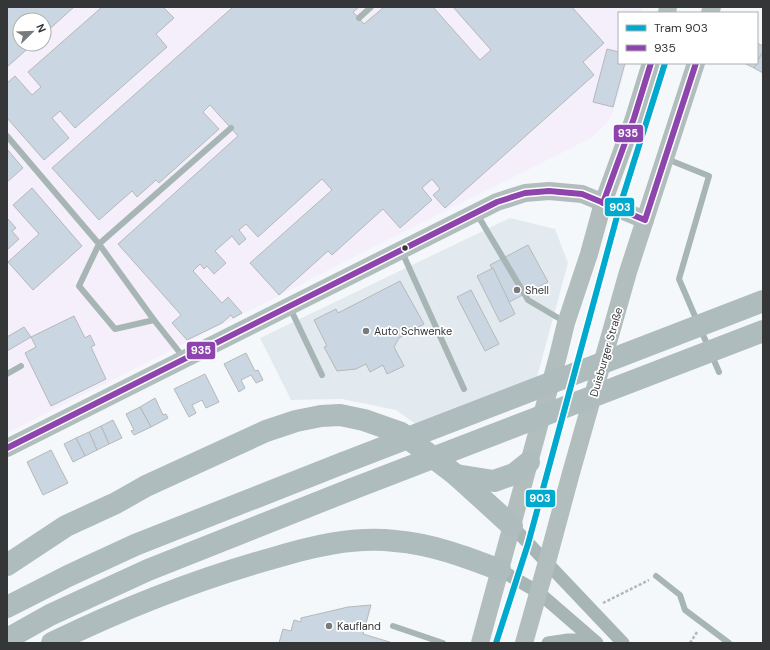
<svg xmlns="http://www.w3.org/2000/svg" width="770" height="650" font-family="'DM Sans',sans-serif">
<style>
.built{fill:#e2eaef}
.industrial{fill:#f4effb;fill-rule:evenodd}
.building{fill:#cad7e2;stroke:#b6b8b9}
.lines{fill:none;stroke-linecap:round;stroke-linejoin:round}
.path{stroke:#b1b9b9;stroke-width:2.5;stroke-dasharray:3 2;stroke-linecap:butt}
.lane{stroke:#a8b5b5;stroke-width:6}
.street{stroke:#a8b5b5;stroke-width:13}
.secondary{stroke:#b2bdbe;stroke-width:18}
.highway{stroke:#aebcbd;stroke-width:22}
.highway-bridge{stroke:#aebcbd;stroke-width:22}
.bus-1-casing{stroke:#fff;stroke-width:9}
.bus-1{stroke:#8e44ad;stroke-width:6}
.tram-1-casing{stroke:#fff;stroke-width:9}
.tram-1{stroke:#00a9ce;stroke-width:6}
.bus-dot{fill:#353638;stroke:#fff;stroke-width:1.5}
.poi-dot{fill:#787a7c;stroke:#fff;stroke-width:1.5}
.labels{text-anchor:middle;dominant-baseline:central;stroke-width:3.5;stroke-linejoin:round;paint-order:stroke}
.poi-label{font-size:11px;fill:#353638;stroke:#fff;text-anchor:start}
.street-label{font-size:11px;fill:#353638;stroke:#fff}
.line-badge{stroke:#fff;stroke-width:1.5}
.badge-label{font-size:11px;text-anchor:middle;font-weight:bold;fill:#fff}
</style>
<rect width="100%" height="100%" fill="#f5f8fa"/>
<polygon class="built" points="510,218 555,229 568,263 530,403 434,437 396,410 342,399 291,400 260,338"/>
<path class="industrial" d="M7 7H643L642 13H619V63H627L614 111 606 124 591 138 344 262 279 296 7 433ZM20 20H44V44H20Z"/>
<g class="building">
<polygon points="7,7 74,7 44,34 44,20 20,20 20,44 33,44 7,67"/>
<polygon points="102,7 163,7 174,18 156,34 167,47 75,128 60,111 52,118 69,138 44,160 7,118 7,83 15,76 32,95 41,87 28,72"/>
<polygon points="233,7 359,7 353,12 364,24 384,7 433,7 480,60 491,50 453,7 572,7 604,43 583,62 594,75 445,208 433,195 440,189 432,179 422,188 432,200 400,228 383,209 332,255 328,251 279,295 250,263 332,190 322,179 258,237 246,224 239,230 246,239 239,245 232,236 215,251 226,263 214,274 207,266 204,269 200,264 193,271 222,303 228,297 242,313 233,318 231,315 222,323 187,340 172,323 181,315 118,244 238,136 210,105 203,112 219,129 159,183 156,180 137,197 132,191 99,220 52,168"/>
<polygon points="757,43 763,46 763,51 757,63"/>
<polygon points="607,49 619,52 619,63 625,63 613,107 593,102"/>
<polygon points="763,51 763,73 754,68"/>
<polygon points="744,63 757,63 754,68"/>
<polygon points="7,149 23,168 7,182"/>
<polygon points="32,188 82,246 33,290 8,262 39,234 13,205"/>
<polygon points="8,219 16,228 12,231 19,239 7,250 7,221"/>
<polygon points="528,245 548,282 509,302 490,265"/>
<polygon points="493,268 515,314 500,322 477,276"/>
<polygon points="400,281 424,324 399,338 394,347 404,366 387,374 383,365 370,372 366,364 356,369 337,371 324,347 327,346 314,320 336,309 338,313"/>
<polygon points="471,290 499,344 485,351 457,297"/>
<polygon points="74,316 85,338 90,335 95,345 91,347 106,379 51,406 25,353 36,347 31,337"/>
<polygon points="24,327 31,337 7,351 7,337"/>
<polygon points="246,353 255,371 258,370 263,380 256,383 251,375 241,380 245,388 239,392 224,364"/>
<polygon points="205,374 219,402 206,408 202,400 192,405 196,413 189,417 174,389"/>
<polygon points="155,398 163,415 166,414 168,418 151,427 140,407"/>
<polygon points="140,407 151,427 134,435 131,431 134,430 126,414"/>
<polygon points="113,420 122,438 109,444 101,426"/>
<polygon points="101,426 109,444 97,450 89,432"/>
<polygon points="89,432 97,450 85,456 76,438"/>
<polygon points="76,438 85,456 73,462 64,444"/>
<polygon points="51,450 68,483 43,495 27,462"/>
<polygon points="371,605 363,634 393,643 279,643 283,629 291,631 294,620 301,622 301,618 348,607"/>
</g>
<g class="lines">
<g class="path">
<polyline points="603,603 649,580"/>
<polyline points="690,643 697,632"/>
</g>
<g class="lane">
<polyline points="359,18 371,7"/>
<polyline points="7,136 99,244 79,286 115,329 154,320 184,358"/>
<polyline points="667,159 709,176 679,279 719,372"/>
<polyline points="477,214 528,300 565,322"/>
<polyline points="402,252 464,389"/>
<polyline points="290,308 322,375"/>
<polyline points="154,320 99,244 231,128"/>
<polyline points="7,374 21,366"/>
<polyline points="656,576 680,595 685,610 729,643"/>
<polyline points="393,626 443,643"/>
</g>
<g class="street">
<polyline points="512,526 623,643"/>
<polyline points="500,570 538,592 597,643"/>
<polyline points="548,643 568,640 593,640"/>
</g>
<g class="secondary">
<polyline points="667,13 668,7"/>
<polyline points="710,13 712,7"/>
<polyline points="7,448 497,202 525,193 549,191 582,194 645,220"/>
<polyline points="480,643 558,356 566,323 589,254 603,203 634,118 651,63"/>
<polyline points="524,643 547,562 571,473 628,272 696,63"/>
</g>
<g class="highway">
<polyline points="456,475 494,481 514,474 529,462"/>
<polyline points="7,565 66,526 116,503 146,486 266,431 296,421 321,416 340,415 364,420 401,433 456,475 512,526"/>
<polyline points="7,607 68,576 135,545 343,463"/>
<polyline points="7,639 50,615 148,570 352,489"/>
<path d="M52 643C122 609 195 580 270 559 310 547 353 536 395 541 432 544 466 557 500 570"/>
</g>
<g class="highway-bridge">
<polyline points="343,463 763,301"/>
<polyline points="352,489 763,331"/>
</g>
<g class="bus-1-casing">
<g id="bus-1">
<polyline points="603,203 634,118 651,63"/>
<polyline points="7,448 497,202 525,193 549,191 582,194 645,220 696,63"/>
</g>
</g>
<use href="#bus-1" class="bus-1"/>
<g class="tram-1-casing">
<polyline id="tram-1" points="496,643 528,544 619,209 665,63"/>
</g>
<use href="#tram-1" class="tram-1"/>
</g>
<circle class="bus-dot" cx="405" cy="248" r="3.5"/>
<g class="poi-dot">
<circle cx="517" cy="290" r="4"/>
<circle cx="366" cy="331" r="4"/>
<circle cx="329" cy="626" r="4"/>
</g>
<g class="labels">
<g class="poi-label">
<text x="525" y="290">Shell</text>
<text x="374" y="331">Auto Schwenke</text>
<text x="337" y="626">Kaufland</text>
</g>
<g class="street-label">
<text transform="translate(606 352) rotate(-74)">Duisburger Straße</text>
</g>
</g>
<g class="line-badge">
<rect x="613" y="124" width="31" height="19" rx="4" fill="#8e44ad"/>
<rect x="604" y="197" width="31" height="20" rx="4" fill="#00a9ce"/>
<rect x="186" y="341" width="30" height="19" rx="4" fill="#8e44ad"/>
<rect x="525" y="489" width="31" height="19" rx="4" fill="#00a9ce"/>
</g>
<g class="badge-label">
<text x="628" y="137">935</text>
<text x="620" y="211">903</text>
<text x="201" y="354">935</text>
<text x="540" y="502">903</text>
</g>
<rect width="770" height="650" fill="none" stroke="#353638" stroke-width="16"/>
<rect x="618" y="12" width="140" height="52" fill="#ffffff" stroke="#aeafaf"/>
<rect x="626" y="25" width="20" height="6" fill="#00a9ce" stroke="#aeafaf"/>
<text x="654" y="32" font-size="12" fill="#353638">Tram 903</text>
<rect x="626" y="45" width="20" height="6" fill="#8e44ad" stroke="#aeafaf"/>
<text x="654" y="52" font-size="12" fill="#353638">935</text>
<g transform="translate(32 32) rotate(67)"><circle r="19" fill="#ffffff" stroke="#aeafaf"/>
<path d="M0-3L7 15L0 10L-7 15Z" fill="#787a7c"/>
<text y="-6" font-size="11" font-weight="bold" text-anchor="middle" fill="#353638">N</text>
</g>
</svg>
